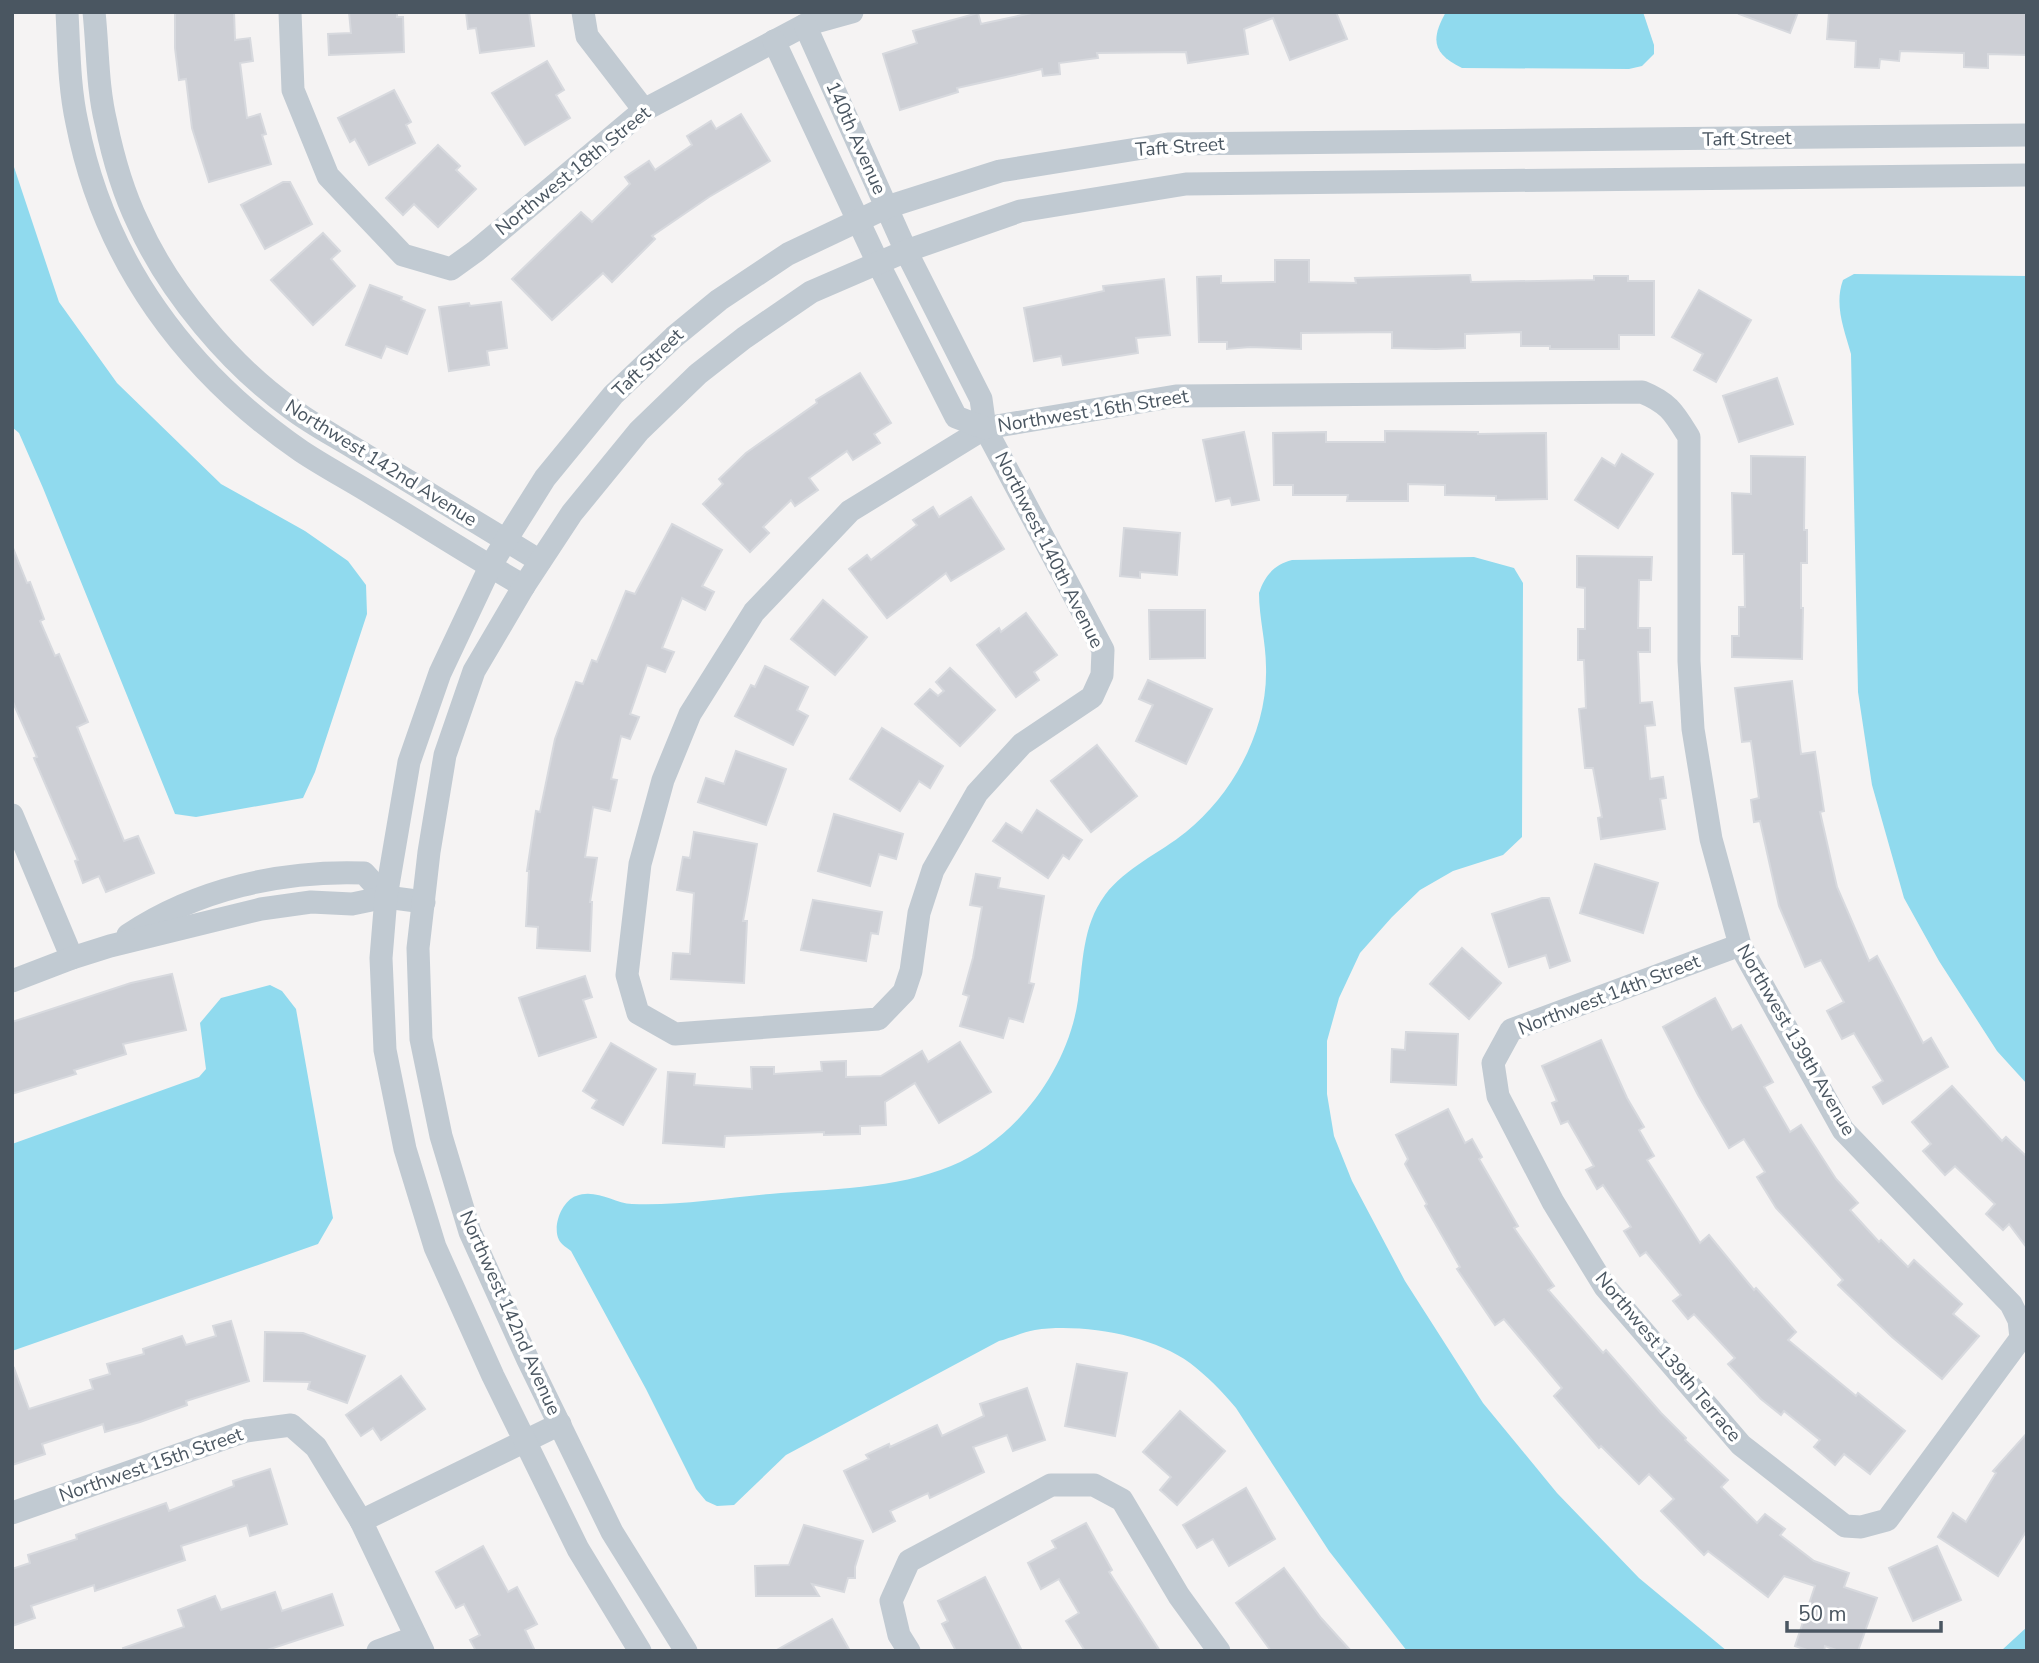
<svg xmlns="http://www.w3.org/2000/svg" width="2039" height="1663" font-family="'Nunito Sans',sans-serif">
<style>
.water{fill:#90daee}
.building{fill:#cdcfd5;stroke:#d7d9de;stroke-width:2}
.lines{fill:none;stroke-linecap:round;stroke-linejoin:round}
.minor{stroke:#c1cad2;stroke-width:23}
.labels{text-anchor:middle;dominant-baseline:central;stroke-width:7;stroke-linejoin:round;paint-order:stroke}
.street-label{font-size:19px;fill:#4a5661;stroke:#fff}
</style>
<rect width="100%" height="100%" fill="#f5f3f3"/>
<g class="water">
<path d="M1446 12H1643L1654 45V54L1642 66 1629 69 1462 68C1433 54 1430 40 1446 12Z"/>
<polygon points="12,161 59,302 117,383 221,484 305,531 348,561 366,585 367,614 315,772 303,798 196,817 175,814 43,488 19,433 12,427"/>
<path d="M1854 274 2027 276V1084L1997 1051 1939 961 1904 898 1872 785 1858 692 1851 354C1844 329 1834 305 1843 280Z"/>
<path d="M1474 557 1514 568 1523 583 1522 837 1503 855 1453 871 1420 890 1392 917 1360 953 1339 998 1327 1041V1094L1334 1136 1352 1181 1405 1281 1483 1403 1557 1493 1639 1578 1727 1651H1407L1329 1551 1236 1408C1222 1391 1207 1376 1190 1363 1152 1335 1081 1323 1035 1330 1023 1332 1011 1338 999 1341L786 1455 734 1505 717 1506 706 1501 696 1489 646 1389 571 1251C567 1248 561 1244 559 1240 552 1226 562 1201 576 1196 595 1188 614 1203 632 1204 677 1206 725 1198 770 1194 828 1189 896 1189 951 1166 1016 1140 1068 1069 1078 1000 1083 964 1082 926 1105 895 1125 868 1160 853 1186 832 1234 793 1268 729 1266 667 1266 642 1259 618 1259 593 1265 575 1274 565 1292 560Z"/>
<polygon points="270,985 282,991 296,1009 333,1218 318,1244 12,1351 12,1144 199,1077 206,1069 200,1023 221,998"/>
<polygon points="2027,1627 2027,1651 2000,1651 2002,1650"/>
</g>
<g class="building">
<polygon points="175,12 234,12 235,40 250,38 253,61 240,63 247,118 260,114 266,134 262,135 271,164 209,182 192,128 186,79 179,80 175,48"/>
<polygon points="349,12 397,12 397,17 403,17 404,52 329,55 328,34 351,33"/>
<polygon points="466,12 529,12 534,46 480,53 476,28 468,29"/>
<polygon points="1036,12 1336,12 1347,39 1290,60 1273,18 1244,29 1248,54 1188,63 1186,52 1097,53 1098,58 1059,63 1060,74 1043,76 1042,69 957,88 958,92 900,110 883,54 917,43 913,31 978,13 981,24"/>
<polygon points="1740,12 1798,12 1790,33 1739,14"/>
<polygon points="1829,12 2027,12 2027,55 1988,54 1988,68 1964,67 1964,53 1900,51 1899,61 1880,59 1879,68 1855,67 1856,41 1827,39"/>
<polygon points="547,61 564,90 556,95 570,118 525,145 492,93"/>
<polygon points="394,90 411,122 406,125 415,143 369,165 355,139 350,142 338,118"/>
<polygon points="741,114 770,161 709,197 652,236 655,239 612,282 603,273 552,320 512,279 581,212 592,222 630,184 625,177 649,161 655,170 692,145 687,136 711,121 716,129"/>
<polygon points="438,145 460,166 456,170 476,189 438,227 414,204 403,215 386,198"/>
<polygon points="283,182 290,182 312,224 265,249 241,205"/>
<polygon points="323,233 340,251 331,259 355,286 313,325 271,280"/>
<polygon points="1275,260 1309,260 1309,282 1356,283 1355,278 1470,275 1471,282 1594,280 1594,276 1628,276 1628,281 1654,281 1654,335 1619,335 1619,349 1550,349 1550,346 1521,346 1521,332 1465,334 1465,348 1436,349 1392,348 1392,332 1301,333 1301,349 1250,347 1227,349 1227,342 1199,342 1197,277 1221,276 1221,283 1275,282"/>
<polygon points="1164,279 1170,335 1136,338 1138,353 1063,365 1061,356 1034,361 1024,308 1104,291 1103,286"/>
<polygon points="370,285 402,297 401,300 425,310 407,354 386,346 381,358 346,345"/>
<polygon points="1699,290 1751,320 1716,382 1694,370 1703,354 1672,337"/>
<polygon points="501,302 507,348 487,351 489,365 449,371 439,307 469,303 470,306"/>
<polygon points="860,373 891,423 874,434 880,443 853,460 847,451 809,478 818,490 795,506 791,500 763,527 769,533 750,552 703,504 723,484 719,479 746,453 817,403 816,400"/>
<polygon points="1777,378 1793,424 1739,442 1723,396"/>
<polygon points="1385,431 1478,432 1478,434 1546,433 1547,499 1496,500 1496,496 1445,495 1445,485 1408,484 1408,501 1347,501 1348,495 1293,495 1293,485 1274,485 1273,433 1326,432 1326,442 1385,442"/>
<polygon points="1244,432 1259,500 1232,505 1230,498 1216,501 1203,440"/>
<polygon points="1622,454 1653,474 1618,528 1575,500 1602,458 1615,466"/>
<polygon points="1751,456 1805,457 1804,530 1807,530 1807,563 1801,563 1801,608 1803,608 1802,659 1732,657 1732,636 1739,636 1739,607 1745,607 1744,554 1733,554 1732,493 1751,494"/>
<polygon points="971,497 1004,549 951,581 946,573 887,618 849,569 867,555 871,560 917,525 913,520 933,507 939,517"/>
<polygon points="672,524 722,550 702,586 714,592 705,610 682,598 662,648 674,652 665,672 647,665 630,714 639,717 630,739 621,736 611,779 617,780 610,811 593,807 585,857 597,858 590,902 592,902 590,951 537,948 538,927 526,926 529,871 527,871 536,811 540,812 555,739 576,682 583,684 592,660 597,662 626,591 635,594"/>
<polygon points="1124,528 1180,533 1177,575 1140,572 1140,578 1120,576"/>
<polygon points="13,548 27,583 30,582 44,619 40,621 55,656 59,654 88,722 77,727 124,841 138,836 154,873 106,892 99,876 83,883 75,861 78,860 34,758 37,757 12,700"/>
<polygon points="1577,556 1652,557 1651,580 1639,580 1638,628 1650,628 1650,652 1638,652 1640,703 1652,702 1655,725 1645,726 1650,779 1663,777 1666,798 1660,799 1665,829 1601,839 1598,818 1602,817 1593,768 1585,768 1579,709 1586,708 1584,660 1578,660 1578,629 1585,629 1585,588 1577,587"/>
<polygon points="823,600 867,637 835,675 791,639"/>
<polygon points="1149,610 1205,610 1205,658 1150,659"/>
<polygon points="1026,613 1057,655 1034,672 1039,680 1016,697 977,645 999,628 1001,632"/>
<polygon points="765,666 808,687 797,710 808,716 793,745 735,716 751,685 755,687"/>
<polygon points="950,668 995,710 960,746 915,704 930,689 938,696 944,691 936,682"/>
<polygon points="1148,680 1212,709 1186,764 1136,741 1153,705 1139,699"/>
<polygon points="1792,681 1801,754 1815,752 1824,811 1820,812 1837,887 1869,961 1877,956 1923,1043 1931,1038 1948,1067 1883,1104 1873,1087 1883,1081 1854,1033 1842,1039 1827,1011 1844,1002 1821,960 1805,967 1779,906 1760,821 1754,822 1751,800 1759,798 1751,741 1742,742 1735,688"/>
<polygon points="882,728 943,766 930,788 919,781 900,811 850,779"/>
<polygon points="1097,745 1137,796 1091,832 1051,781"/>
<polygon points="736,751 786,769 766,825 698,802 706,778 724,784"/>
<polygon points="1037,810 1082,840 1069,859 1063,855 1048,878 993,841 1006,823 1022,833"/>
<polygon points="834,814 903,834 896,859 879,854 870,886 818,871"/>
<polygon points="694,832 757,844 743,921 747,921 744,983 671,979 673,953 690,954 694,893 677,890 683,857 690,858"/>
<polygon points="1595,864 1658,883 1643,933 1580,913"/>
<polygon points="976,874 1000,878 998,888 1044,896 1029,983 1034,984 1023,1022 1009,1018 1003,1038 960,1026 969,996 963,994 973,958 982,907 970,905"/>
<polygon points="1542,898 1549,898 1570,961 1550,968 1546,955 1509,967 1492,914"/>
<polygon points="813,900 882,912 878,934 871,933 866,961 801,950"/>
<polygon points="1462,948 1501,983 1469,1019 1430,984"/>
<polygon points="172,974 186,1030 123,1044 126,1054 74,1070 76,1074 12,1094 12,1022 131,983"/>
<polygon points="585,976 592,997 583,1000 596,1037 539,1056 519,998"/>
<polygon points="1715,998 1732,1030 1741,1025 1773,1082 1764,1087 1790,1132 1801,1125 1836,1179 1858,1203 1850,1210 1879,1242 1881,1240 1908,1267 1914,1260 1962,1304 1953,1314 1979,1336 1942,1379 1892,1337 1838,1285 1843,1280 1776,1208 1757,1177 1765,1172 1744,1139 1729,1148 1698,1095 1663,1027"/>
<polygon points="1406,1032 1458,1034 1456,1085 1391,1082 1392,1049 1405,1050"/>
<polygon points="1601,1040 1627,1098 1644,1127 1639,1130 1654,1156 1647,1160 1700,1243 1709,1235 1754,1290 1756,1288 1796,1332 1788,1340 1856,1396 1858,1393 1905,1431 1870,1474 1844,1454 1835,1465 1814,1447 1820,1440 1784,1411 1781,1415 1761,1399 1728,1364 1735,1358 1694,1314 1688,1319 1673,1301 1681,1295 1646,1252 1640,1256 1624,1231 1631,1227 1603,1185 1597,1189 1586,1170 1594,1166 1568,1121 1561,1124 1552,1103 1557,1101 1542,1066"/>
<polygon points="960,1042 991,1092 939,1123 915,1083 885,1102 886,1125 860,1126 860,1134 824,1135 824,1132 725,1136 724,1147 663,1143 668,1072 695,1074 694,1085 752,1089 751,1067 774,1067 774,1074 822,1071 821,1062 846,1061 846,1077 881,1076 922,1051 928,1062"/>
<polygon points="611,1043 656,1069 623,1125 592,1108 597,1100 583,1091"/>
<polygon points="1952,1086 2002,1141 2006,1137 2027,1157 2027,1248 2009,1224 2003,1230 1986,1214 1995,1204 1955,1166 1945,1175 1923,1151 1931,1144 1912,1122"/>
<polygon points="1448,1109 1465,1143 1472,1139 1482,1157 1479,1159 1518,1226 1514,1228 1554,1286 1548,1290 1603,1353 1606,1350 1661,1413 1686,1438 1685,1440 1728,1480 1721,1487 1757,1523 1765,1514 1785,1529 1780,1535 1814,1561 1849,1573 1844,1587 1877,1598 1858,1651 1839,1651 1825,1646 1824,1651 1810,1651 1795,1646 1815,1586 1784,1576 1768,1597 1708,1551 1704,1555 1661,1511 1674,1499 1649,1474 1639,1484 1601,1446 1599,1448 1554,1396 1562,1388 1504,1319 1495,1325 1457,1269 1460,1267 1425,1206 1427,1204 1405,1164 1408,1159 1396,1135"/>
<polygon points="231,1321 249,1381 186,1401 187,1405 140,1422 105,1432 103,1424 42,1444 45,1454 12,1465 12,1369 14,1368 29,1409 93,1389 90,1380 110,1374 107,1364 144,1354 143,1349 182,1336 186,1345 216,1336 213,1326"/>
<polygon points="265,1332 303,1333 365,1356 347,1403 308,1389 310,1382 264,1381"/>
<polygon points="1077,1364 1127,1373 1115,1436 1065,1426"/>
<polygon points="401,1376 425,1409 381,1440 373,1428 361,1436 346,1415"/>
<polygon points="1027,1388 1045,1440 1013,1451 1007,1435 973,1447 984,1472 930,1498 928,1493 890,1511 895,1521 873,1532 844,1471 869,1459 866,1455 889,1444 890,1447 937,1425 942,1436 984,1416 980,1404"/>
<polygon points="1180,1411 1225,1451 1177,1505 1160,1490 1171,1477 1143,1452"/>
<polygon points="2027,1433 2027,1530 1998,1576 1938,1537 1953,1513 1966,1522 1996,1473 1993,1471"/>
<polygon points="270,1469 287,1524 250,1536 247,1525 181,1546 185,1560 95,1591 94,1585 31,1606 35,1618 12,1626 12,1569 30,1563 28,1555 77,1539 76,1535 166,1503 169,1511 234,1486 233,1481"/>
<polygon points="1246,1488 1275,1539 1229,1566 1213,1539 1197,1548 1183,1525"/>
<polygon points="1086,1523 1112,1570 1109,1572 1160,1651 1085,1651 1066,1621 1079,1613 1059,1579 1041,1589 1028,1563 1056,1548 1052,1541"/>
<polygon points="804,1525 863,1541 855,1567 855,1578 848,1578 844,1592 812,1584 819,1596 756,1596 755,1566 789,1565"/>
<polygon points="483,1546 508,1592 517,1587 537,1624 525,1630 535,1651 476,1651 470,1640 480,1635 464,1604 456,1608 436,1572"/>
<polygon points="1937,1546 1961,1600 1913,1621 1889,1568"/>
<polygon points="1284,1568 1321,1618 1351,1651 1271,1651 1236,1603"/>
<polygon points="985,1577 1022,1651 956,1651 942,1624 948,1621 938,1601"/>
<polygon points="275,1592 282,1611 332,1594 343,1625 264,1651 124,1651 123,1648 184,1627 178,1610 215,1596 221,1610"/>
<polygon points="832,1619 850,1651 775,1651"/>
</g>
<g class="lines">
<g class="minor">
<path d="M67 12C69 49 69 87 77 123 104 261 186 372 301 451 325 467 350 480 374 495 424 525 473 557 524 586"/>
<path d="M94 12C98 49 97 86 106 123 113 157 123 192 138 223 169 292 230 365 292 409 313 425 337 437 359 451 419 488 480 524 540 561"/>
<polyline points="290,12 293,90 328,176 403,255 451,269 476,251 644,110 805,25 852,12"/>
<polyline points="583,12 587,36 644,110"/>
<path d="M805 25 906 251 981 399 985 428 1103 650 1102 675 1092 697 1022 744 977 793 933 870 919 913 911 971 904 992 878 1019 675 1034 638 1013 627 975 640 864 663 780 690 714 754 612 850 511 985 428 1176 396 1642 392C1669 403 1674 413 1689 437V661L1693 729 1711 839 1740 945 1843 1130 2011 1304 2019 1320 2021 1338 1887 1520 1861 1527 1845 1526 1741 1445 1605 1287 1553 1202 1498 1096 1493 1063 1511 1030 1740 945"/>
<polyline points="774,41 878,263 956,417 985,428"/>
<polyline points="12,815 72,958"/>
<path d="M128 935C197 889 282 870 364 873L386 897"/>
<polyline points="12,981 72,958 110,946 261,909 311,902 352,904 386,897 424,902"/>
<polyline points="12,1513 246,1431 291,1425 316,1447 361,1521 423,1651"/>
<polyline points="361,1521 560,1424"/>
<polyline points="378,1651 416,1637"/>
<polyline points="640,1651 578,1549 493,1376 435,1247 405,1149 385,1050 381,958 386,897 409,762 440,673 490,567 506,540 545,478 613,395 674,337 719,300 788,254 887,207 1000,171 1168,144 2027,135"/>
<polyline points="686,1651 612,1532 528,1360 470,1232 441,1136 421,1039 418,948 429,852 445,755 474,671 524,586 572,513 639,431 698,374 744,338 811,292 906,251 1020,211 1186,184 2027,175"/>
<polyline points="909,1651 899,1635 891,1601 909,1561 1051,1485 1094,1485 1122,1500 1179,1596 1219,1651"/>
</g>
</g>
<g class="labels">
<g class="street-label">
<text transform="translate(856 138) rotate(66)">140th Avenue</text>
<text transform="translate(1747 139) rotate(-1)">Taft Street</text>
<text transform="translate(1180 147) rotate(-4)">Taft Street</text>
<text transform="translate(573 171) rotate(-39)">Northwest 18th Street</text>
<text transform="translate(648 363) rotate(-44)">Taft Street</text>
<text transform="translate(1093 411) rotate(-9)">Northwest 16th Street</text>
<text transform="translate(381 463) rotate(32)">Northwest 142nd Avenue</text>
<text transform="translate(1049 550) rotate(63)">Northwest 140th Avenue</text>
<text transform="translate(1609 995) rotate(-21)">Northwest 14th Street</text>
<text transform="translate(1796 1040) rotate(60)">Northwest 139th Avenue</text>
<text transform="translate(510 1313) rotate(66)">Northwest 142nd Avenue</text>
<text transform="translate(1668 1357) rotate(50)">Northwest 139th Terrace</text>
<text transform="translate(151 1465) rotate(-19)">Northwest 15th Street</text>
</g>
</g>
<rect width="2039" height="1663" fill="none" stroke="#4a5661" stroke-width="28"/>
<path d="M1787 1621v10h154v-10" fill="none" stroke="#4a5661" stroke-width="3.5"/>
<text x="1798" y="1621" font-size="21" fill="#4a5661" stroke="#ffffff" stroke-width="5" paint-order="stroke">50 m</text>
</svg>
